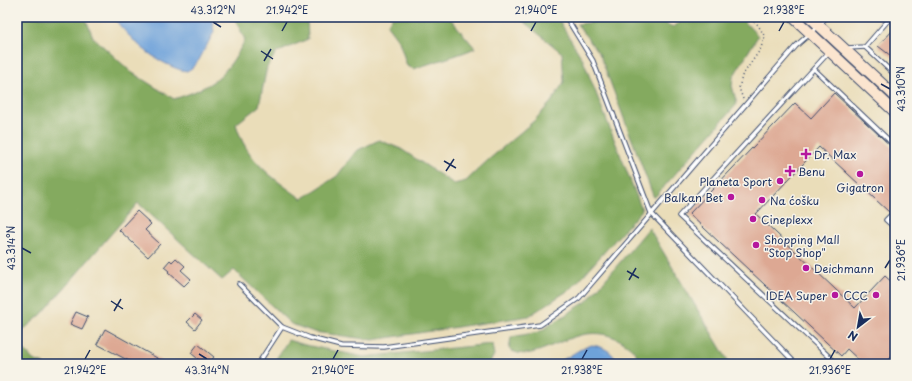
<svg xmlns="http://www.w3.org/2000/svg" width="912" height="381" font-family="'Playpen Sans',sans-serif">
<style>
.forest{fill:#84aa5f;stroke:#506c5e}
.water{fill:#6ea2da;stroke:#44689c}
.building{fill:#dda893}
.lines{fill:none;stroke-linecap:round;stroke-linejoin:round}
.service-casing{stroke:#3a496c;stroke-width:5.5}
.secondary-casing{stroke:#3a496c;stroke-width:12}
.path{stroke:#3a496c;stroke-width:1.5;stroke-dasharray:1 3;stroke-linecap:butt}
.service{stroke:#fff;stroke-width:3.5}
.secondary{stroke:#fbe5cf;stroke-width:10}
.ticks{fill:none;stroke:#1b2f5e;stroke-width:1.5}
.poi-dot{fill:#b5179e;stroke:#f7f3e8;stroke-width:1.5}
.labels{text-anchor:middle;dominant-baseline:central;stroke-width:3;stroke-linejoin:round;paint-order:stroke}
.poi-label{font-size:11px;fill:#1b2f5e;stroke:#f7f3e8;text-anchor:start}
.neatline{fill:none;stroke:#1b2f5e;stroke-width:1.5}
.ticks-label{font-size:10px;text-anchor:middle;fill:#1b2f5e}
</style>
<rect width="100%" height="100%" fill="#f7f3e8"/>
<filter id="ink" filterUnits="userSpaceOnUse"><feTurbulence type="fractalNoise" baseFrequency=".025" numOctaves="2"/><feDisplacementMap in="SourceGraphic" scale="8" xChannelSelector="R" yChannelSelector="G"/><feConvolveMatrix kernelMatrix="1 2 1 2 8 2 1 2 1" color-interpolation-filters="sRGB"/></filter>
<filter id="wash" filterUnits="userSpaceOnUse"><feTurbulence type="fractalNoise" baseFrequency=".012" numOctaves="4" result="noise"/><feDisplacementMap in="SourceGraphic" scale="16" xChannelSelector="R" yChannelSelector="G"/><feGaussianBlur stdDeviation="0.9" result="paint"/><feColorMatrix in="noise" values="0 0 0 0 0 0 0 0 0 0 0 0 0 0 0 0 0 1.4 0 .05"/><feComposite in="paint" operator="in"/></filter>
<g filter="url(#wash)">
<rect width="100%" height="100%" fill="#eaddb9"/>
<g class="forest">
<path d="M17 17H85L93 37 131 72 174 99C214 86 225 77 245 40L234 17H307L308 39 276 53 267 67 259 106 236 124C246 161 273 178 302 199L337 176 356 151 379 140 401 149 454 184 466 181 487 161 535 120 551 102 564 82 562 53 518 17H557L583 60 642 210 572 288 529 316 373 340 314 332 291 324 234 270 222 280 138 203 41 315 23 330 20 345 33 360 44 364H17Z"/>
<path d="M392 17H449L475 48C455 57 435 61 414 69L407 66 399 41 387 25Z"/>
<polygon points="650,17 673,27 688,17 740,17 758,36 733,77 732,86 737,104 654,198 600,55 577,24"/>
<path d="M649 228 730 364H643C639 359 635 351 630 347 580 307 540 371 509 349L511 337 539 332 587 301Z"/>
<polygon points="288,340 305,345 364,357 492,344 494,355 489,364 273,364"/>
</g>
<g class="water">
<path d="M113 17H212L214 32 199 60 192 68 187 71 181 70C153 61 131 40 113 17Z"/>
<path d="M592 345C605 347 613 352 618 364H556L581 349Z"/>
</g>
<g id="blocks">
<g class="building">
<polygon points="895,28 895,59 878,46"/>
<polygon points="834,93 895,150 895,205 889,212 819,147 756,214 855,308 885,276 895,285 895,353 885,364 863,364 847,349 841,356 689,214 795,103 811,118"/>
<polygon points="137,211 151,224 145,230 160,244 148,257 119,230"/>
<polygon points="176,258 185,266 181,270 191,279 184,286 168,272 169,271 164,267 170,260 172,262"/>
<polygon points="76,312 88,317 82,329 70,324"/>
<polygon points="195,314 202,320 195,329 187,322"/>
<polygon points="105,329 157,358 166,364 135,364 97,344"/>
<polygon points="198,344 214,357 208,364 204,364 191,353"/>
</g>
</g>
</g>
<g filter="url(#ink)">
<use href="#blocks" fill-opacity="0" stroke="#3a496c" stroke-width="1"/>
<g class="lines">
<g class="service-casing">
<g id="service">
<polyline points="566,17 593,61 651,213 796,364"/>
<polyline points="865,47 895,75"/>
<polyline points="847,48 865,47 891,17 895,21"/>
<polyline points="829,52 679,216 837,364"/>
<polyline points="814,69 895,146"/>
<polyline points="895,211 886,220 895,228"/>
<path d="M239 284 282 327 310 338 341 346 384 347 540 325 579 298 796 46C806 36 816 31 826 17"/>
<polyline points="258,364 282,327"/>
</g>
</g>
<g class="secondary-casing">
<g id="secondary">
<polyline points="793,17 895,112"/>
<polyline points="810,17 895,96"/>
</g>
</g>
<polyline class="path" points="743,99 739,88 742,76 760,50 765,37 758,25 748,17"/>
<use href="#service" class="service"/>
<use href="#secondary" class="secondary"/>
</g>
</g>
<path class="ticks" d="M213 22 221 27M282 31 287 22M531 31 536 22M779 31 784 22M261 51 273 59M264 61 271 49M881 84 890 89M444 161 456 168M446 171 454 159M22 248 31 253M885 268 890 260M627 271 639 278M629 280 636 268M111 301 123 309M114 311 121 299M199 354 207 359M85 359 90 350M333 359 338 350M582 359 587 350M830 359 835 350"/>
<g class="poi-dot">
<path d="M804 148h4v4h4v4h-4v4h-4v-4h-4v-4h4z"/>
<path d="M788 165h4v4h4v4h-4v4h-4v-4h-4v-4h4z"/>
<circle cx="860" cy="174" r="4"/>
<circle cx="780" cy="181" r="4"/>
<circle cx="731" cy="197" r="4"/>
<circle cx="762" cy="200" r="4"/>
<circle cx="753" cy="219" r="4"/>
<circle cx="756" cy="245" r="4"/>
<circle cx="806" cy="268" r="4"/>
<circle cx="835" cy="295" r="4"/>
<circle cx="876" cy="295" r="4"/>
</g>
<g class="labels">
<g class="poi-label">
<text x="814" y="154">Dr. Max</text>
<text x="798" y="171">Benu</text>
<text x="772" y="181" text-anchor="end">Planeta Sport</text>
<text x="860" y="187" text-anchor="middle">Gigatron</text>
<text x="723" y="197" text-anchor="end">Balkan Bet</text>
<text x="770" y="200">Na ćošku</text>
<text x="761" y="219">Cineplexx</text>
<text x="764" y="239">Shopping Mall<tspan x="764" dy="13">"Stop Shop"</tspan></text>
<text x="814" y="268">Deichmann</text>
<text x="827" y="295" text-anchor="end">IDEA Super</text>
<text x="868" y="295" text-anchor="end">CCC</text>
</g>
</g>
<rect width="912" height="381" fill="none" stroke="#f7f3e8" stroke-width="44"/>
<g transform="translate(858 327) rotate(211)" stroke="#f7f3e8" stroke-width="3" paint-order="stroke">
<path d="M0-3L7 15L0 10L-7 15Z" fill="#1b2f5e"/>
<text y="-6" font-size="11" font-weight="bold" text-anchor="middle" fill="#1b2f5e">N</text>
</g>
<rect x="22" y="22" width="868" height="337" class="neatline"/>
<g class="ticks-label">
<text x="213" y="14">43.312°N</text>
<text x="287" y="14">21.942°E</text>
<text x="536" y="14">21.940°E</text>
<text x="784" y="14">21.938°E</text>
<text transform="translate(901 89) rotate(-90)" y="4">43.310°N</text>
<text transform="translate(11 248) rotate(-90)" y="4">43.314°N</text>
<text transform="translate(901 260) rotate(-90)" y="4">21.936°E</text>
<text x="85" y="374">21.942°E</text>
<text x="207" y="374">43.314°N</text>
<text x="333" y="374">21.940°E</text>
<text x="582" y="374">21.938°E</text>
<text x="830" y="374">21.936°E</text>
</g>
</svg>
